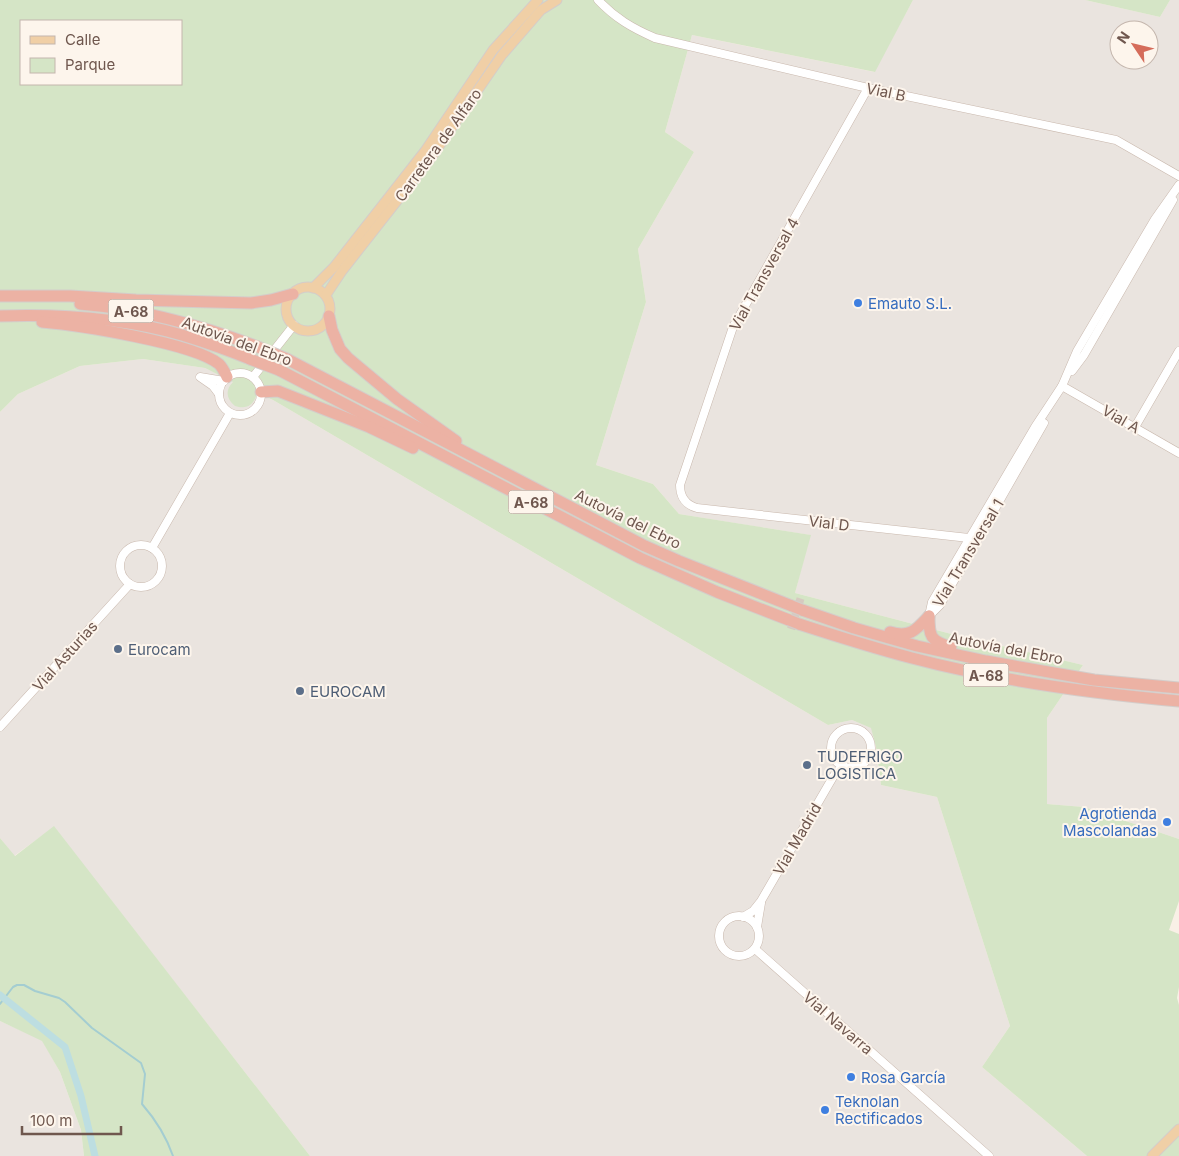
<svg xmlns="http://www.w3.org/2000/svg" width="1179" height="1156" font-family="Inter,sans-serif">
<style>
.industrial{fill:#eae4df;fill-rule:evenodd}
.green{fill:#d5e5c6;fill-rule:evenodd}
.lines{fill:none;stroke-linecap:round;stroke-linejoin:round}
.stream{stroke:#a4cdd1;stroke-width:2}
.canal{stroke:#bddee1;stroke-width:7}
.minor-tunnel{stroke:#d6cac0;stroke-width:8;stroke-dasharray:8 4;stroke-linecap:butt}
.minor-casing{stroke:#c9b8ad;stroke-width:9}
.major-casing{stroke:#d4cdca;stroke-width:11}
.highway-casing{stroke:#d4cdca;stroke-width:13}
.minor{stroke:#fff;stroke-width:8}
.major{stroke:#f0cfa6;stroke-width:9}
.highway{stroke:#ecb2a4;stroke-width:11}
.highway-bridge-casing{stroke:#d4cdca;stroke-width:13;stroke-linecap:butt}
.highway-bridge{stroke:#ecb2a4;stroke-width:11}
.shop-dot{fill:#3f7fe0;stroke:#fdf5ec;stroke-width:2}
.service-dot{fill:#5c6f8a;stroke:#fdf5ec;stroke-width:2}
.labels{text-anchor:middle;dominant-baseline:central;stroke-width:4;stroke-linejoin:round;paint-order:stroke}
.shield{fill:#fdf5ec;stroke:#9a867d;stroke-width:1}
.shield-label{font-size:14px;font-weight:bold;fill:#6f574e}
.street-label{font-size:15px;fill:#6f574e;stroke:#fdf5ec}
.shop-label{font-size:15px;fill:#366cbe;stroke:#fdf5ec;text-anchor:start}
.service-label{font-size:15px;fill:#4e5e75;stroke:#fdf5ec;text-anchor:start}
</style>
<rect width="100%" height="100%" fill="#f9f0e6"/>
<g class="industrial">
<path d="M913 0H1085L1160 17 1170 0H1179V839L1084 807 1047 804V718L1083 665 959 636 795 593 810 535 679 514 653 484 596 465 646 302 638 249 694 152 665 132 692 35 874 72ZM1119 30H1149V60H1119Z"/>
<polygon points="143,359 205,368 273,400 828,725 852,720 872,728 881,785 937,797 1010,1026 982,1067 1087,1156 310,1156 54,827 14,856 0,838 0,412 18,394 80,366"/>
<polygon points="0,1021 42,1040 60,1072 81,1130 84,1156 0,1156"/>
</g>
<g class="green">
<path d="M0 0H913L875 72 692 35 665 132 694 152 638 249 646 302 596 465 653 484 679 514 811 535 795 593 959 636 1083 665 1047 718V804L1084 807 1179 839V901L1169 930 1179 934V987L1177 998 1179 1005V1156H1087L982 1067 1010 1026 937 797 881 785 876 747 871 728 852 720 828 725 273 400 257 393C254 405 247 410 235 406 226 399 225 390 233 382L205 368 143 359 80 366 18 394 0 412ZM21 21H181V84H21Z"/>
<polygon points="1085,0 1170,0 1160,17"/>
<polygon points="54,826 310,1156 84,1156 81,1130 60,1072 42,1041 0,1021 0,838 15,856"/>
</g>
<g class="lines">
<path class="stream" d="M0 1004 13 987 17 985H24L35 991 59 998 65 1002 92 1028 141 1063 145 1074 142 1104C156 1120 166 1136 173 1156"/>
<polyline class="canal" points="0,995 65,1047 81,1096 95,1156"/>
<polyline class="minor-tunnel" points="791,629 801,597"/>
<g class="minor-casing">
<g id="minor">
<path d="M598 0C615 18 632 28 655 38L868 88 1116 140 1179 176"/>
<path d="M868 88 733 327 680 485C680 497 686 505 697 508L978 539"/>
<polyline points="1072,371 1084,355 1173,200"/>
<circle cx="240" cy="394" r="21"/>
<polyline points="253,377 294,325"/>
<polyline points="1062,386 1179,453"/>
<polyline points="219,394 213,386 200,377 224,381"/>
<polyline points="1135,427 1179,351"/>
<circle cx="141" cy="566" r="21"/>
<polyline points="152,548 230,413"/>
<polyline points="930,615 940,605 1044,423"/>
<polyline points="929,616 932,602 1035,427 1062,386 1077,351 1155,219 1179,185"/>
<polyline points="0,727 130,584"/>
<circle cx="851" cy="748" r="20"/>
<circle cx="739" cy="936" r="20"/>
<polyline points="743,917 753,911 761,901 833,777 837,771 845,767"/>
<polyline points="757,927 761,903"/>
<polyline points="755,949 989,1156"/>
</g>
</g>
<g class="major-casing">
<g id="major">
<circle cx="308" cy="309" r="22"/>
<polyline points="313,288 334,267 425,151 493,50 538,0"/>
<polyline points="326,295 342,271 433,155 502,55 541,10 557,0"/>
<polyline points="1152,1156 1179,1129"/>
</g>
</g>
<g class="highway-casing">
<g id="highway">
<polyline points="0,296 70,296 136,300 251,303 271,300 293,294"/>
<path d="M80 304C141 309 200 325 258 347"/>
<path d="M0 316C60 314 123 318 182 335 205 342 228 350 250 359"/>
<polyline points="329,316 332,330 340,349 348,358 397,399 456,441"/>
<path d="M42 322C78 325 193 343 219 364 223 368 225 373 227 377"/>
<polyline points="287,359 645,546 679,561 792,606"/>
<polyline points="279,370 640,558 717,592 789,620"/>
<polyline points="261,392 278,391 369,427 413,448"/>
<polyline points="802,610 854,628 917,646 986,661 1094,680 1179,688"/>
<path d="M929 616C929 636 930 641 951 647"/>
<path d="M799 624C836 636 874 648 912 658 999 681 1089 693 1179 701"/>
<path d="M890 632C910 638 916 630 929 616"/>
</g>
</g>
<use href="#minor" class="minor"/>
<use href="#major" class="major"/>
<use href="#highway" class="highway"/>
<g class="highway-bridge-casing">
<g id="highway-bridge">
<polyline points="258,347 287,359"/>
<polyline points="250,359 279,370"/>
<polyline points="792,606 802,610"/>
<polyline points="789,620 799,624"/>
</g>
</g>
<use href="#highway-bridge" class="highway-bridge"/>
</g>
<g class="shop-dot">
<circle cx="858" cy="303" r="5"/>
<circle cx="1167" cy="822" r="5"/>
<circle cx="851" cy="1077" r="5"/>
<circle cx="825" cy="1110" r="5"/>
</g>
<g class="service-dot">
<circle cx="118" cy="649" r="5"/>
<circle cx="300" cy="691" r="5"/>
<circle cx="807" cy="765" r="5"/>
</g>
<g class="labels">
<g class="shield">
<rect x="108.5" y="299.5" width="45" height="23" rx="4"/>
<rect x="508.5" y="490.5" width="45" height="23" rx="4"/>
<rect x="963.5" y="663.5" width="45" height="23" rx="4"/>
</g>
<g class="shield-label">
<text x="131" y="311">A-68</text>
<text x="531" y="502">A-68</text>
<text x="986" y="675">A-68</text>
</g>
<g class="street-label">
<text transform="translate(886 92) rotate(12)">Vial B</text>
<text transform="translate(438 145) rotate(-54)">Carretera de Alfaro</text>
<text transform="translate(764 274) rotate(-61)">Vial Transversal 4</text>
<text transform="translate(237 341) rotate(20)">Autovía del Ebro</text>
<text transform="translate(1121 419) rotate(30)">Vial A</text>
<text transform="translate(628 519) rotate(26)">Autovía del Ebro</text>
<text transform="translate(829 523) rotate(7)">Vial D</text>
<text transform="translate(968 553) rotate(-59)">Vial Transversal 1</text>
<text transform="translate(1006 648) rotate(11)">Autovía del Ebro</text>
<text transform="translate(65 656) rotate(-48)">Vial Asturias</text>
<text transform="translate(797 839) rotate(-60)">Vial Madrid</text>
<text transform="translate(838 1023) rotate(41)">Vial Navarra</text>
</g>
<g class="shop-label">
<text x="868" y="303">Emauto S.L.</text>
<text x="1157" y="813" text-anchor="end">Agrotienda<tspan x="1157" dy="17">Mascolandas</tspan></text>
<text x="861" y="1077">Rosa García</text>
<text x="835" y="1101">Teknolan<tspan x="835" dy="17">Rectificados</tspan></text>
</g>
<g class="service-label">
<text x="128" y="649">Eurocam</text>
<text x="310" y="691">EUROCAM</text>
<text x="817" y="756">TUDEFRIGO<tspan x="817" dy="17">LOGISTICA</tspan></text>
</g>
</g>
<rect x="20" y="20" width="162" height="65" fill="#fdf5ec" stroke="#c4b6ad"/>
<rect x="30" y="36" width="25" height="8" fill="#f0cfa6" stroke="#c4b6ad"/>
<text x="65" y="45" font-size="15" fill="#6f574e">Calle</text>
<rect x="30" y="58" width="25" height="15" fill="#d5e5c6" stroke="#c4b6ad"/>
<text x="65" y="70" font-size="15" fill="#6f574e">Parque</text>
<g transform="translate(1134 45) rotate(305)"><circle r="24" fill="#fdf5ec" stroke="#c4b6ad"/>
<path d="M0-4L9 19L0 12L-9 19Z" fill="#d56c5a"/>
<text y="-8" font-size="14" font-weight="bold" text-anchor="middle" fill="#6f574e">N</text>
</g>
<path d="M22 1126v8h99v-8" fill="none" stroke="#6f574e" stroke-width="2.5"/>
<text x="30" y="1126" font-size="15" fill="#6f574e" stroke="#fdf5ec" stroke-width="4" paint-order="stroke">100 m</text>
</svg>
